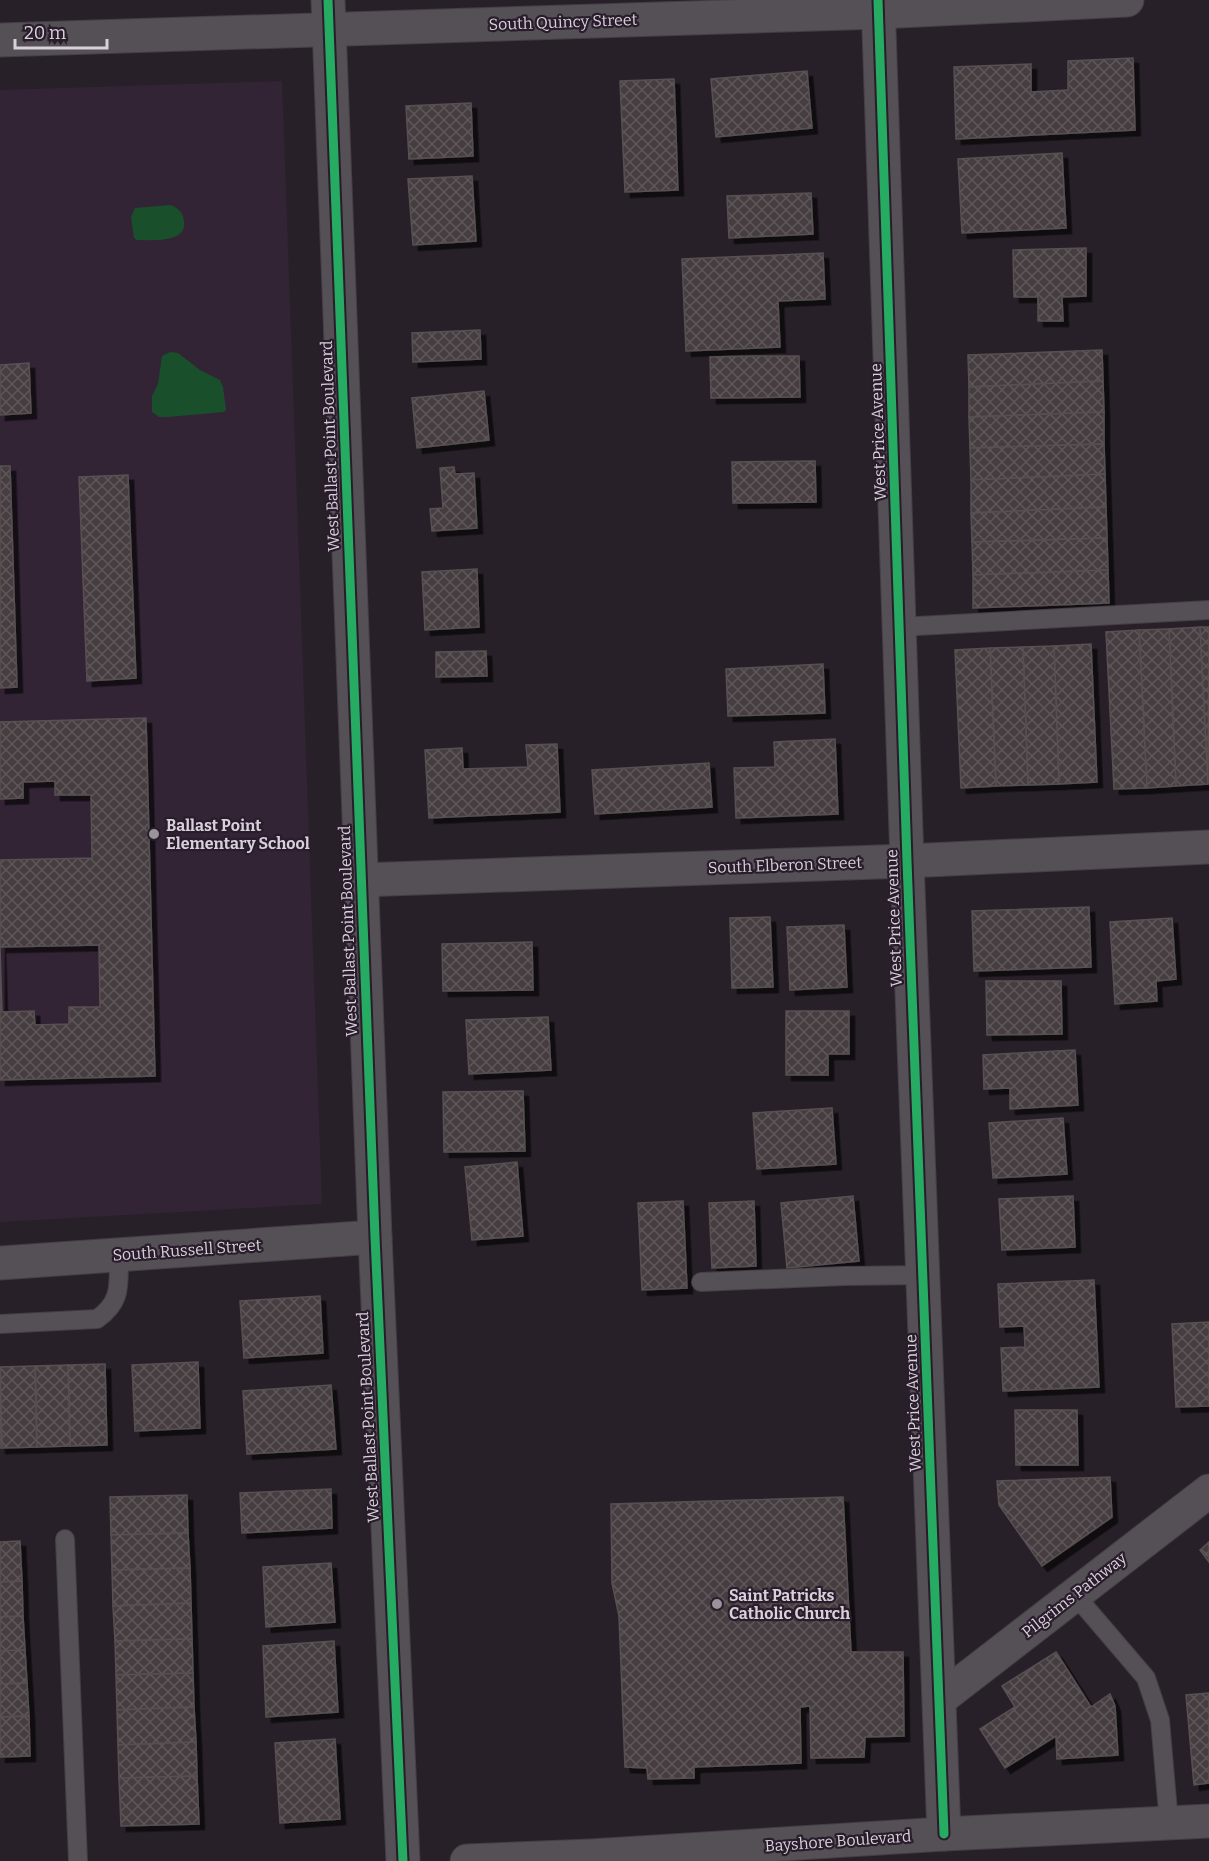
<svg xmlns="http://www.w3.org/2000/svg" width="1209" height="1861" font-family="Bitter,serif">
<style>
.built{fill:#322335}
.green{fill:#19502b}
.building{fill:url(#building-cross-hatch);stroke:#585052;stroke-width:1.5;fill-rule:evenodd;filter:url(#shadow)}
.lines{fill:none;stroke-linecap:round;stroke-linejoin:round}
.service-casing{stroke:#443d45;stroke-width:20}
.minor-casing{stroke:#443d45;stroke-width:35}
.tertiary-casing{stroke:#443d45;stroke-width:35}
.service{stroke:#545055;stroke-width:18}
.minor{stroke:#545055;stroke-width:33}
.tertiary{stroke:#545055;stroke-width:33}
.cycleway-casing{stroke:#291d2c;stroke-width:13}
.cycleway{stroke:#26ab63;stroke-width:9}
.poi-dot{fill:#9a929c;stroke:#291d2c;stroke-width:2}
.labels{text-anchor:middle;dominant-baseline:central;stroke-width:4.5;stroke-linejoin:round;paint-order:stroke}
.street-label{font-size:16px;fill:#d8d0da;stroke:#291d2c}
.poi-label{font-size:16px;font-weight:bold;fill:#d8d0da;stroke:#291d2c;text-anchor:start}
</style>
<defs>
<pattern id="building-cross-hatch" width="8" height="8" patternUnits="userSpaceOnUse" patternTransform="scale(1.5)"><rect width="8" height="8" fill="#443d3f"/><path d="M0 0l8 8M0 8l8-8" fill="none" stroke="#5e585a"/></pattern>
<filter id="shadow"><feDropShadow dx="5.5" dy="5.5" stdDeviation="0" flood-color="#0009"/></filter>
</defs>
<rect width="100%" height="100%" fill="#272028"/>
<polygon class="built" points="282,81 322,1204 0,1222 0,90"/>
<g class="green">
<path d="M171 205C179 209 184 213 184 223 186 243 151 240 137 240L134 238 131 217 135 208Z"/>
<polygon points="170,352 178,353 200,370 220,380 223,387 226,410 224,412 168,417 159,417 152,412 152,396 158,384 162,356"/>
</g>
<g class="building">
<polygon points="1133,58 1135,130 956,139 954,67 1031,64 1031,92 1068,90 1068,61"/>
<polygon points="807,71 812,128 716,137 711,79"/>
<polygon points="674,79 678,190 625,192 620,81"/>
<polygon points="471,103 473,156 409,159 406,106"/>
<polygon points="1062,153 1066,228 962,233 958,159"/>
<polygon points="472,176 476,241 413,245 408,179"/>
<polygon points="811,193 813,234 729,238 727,196"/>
<polygon points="1086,248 1086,296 1062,297 1063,321 1038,321 1038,297 1014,297 1013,250"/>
<polygon points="823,253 825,299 778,301 780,347 686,351 682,259"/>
<polygon points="480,330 481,359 413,362 412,333"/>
<polygon points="1102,350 1103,381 969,387 968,355"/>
<polygon points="755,356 799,356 800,397 711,398 710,357"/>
<polygon points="29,363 31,413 0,415 0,365"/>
<polygon points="1103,381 1104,412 969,417 969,387"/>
<polygon points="484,391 489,440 417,448 412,398"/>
<polygon points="1104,412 1104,444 970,448 969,417"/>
<polygon points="1104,444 1105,474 971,480 970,448"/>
<polygon points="815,461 816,502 733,503 732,462"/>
<polygon points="0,466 10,466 17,687 0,688"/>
<polygon points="454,467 455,474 474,473 477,528 432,531 430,509 443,508 440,468"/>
<polygon points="1105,474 1106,507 971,513 971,480"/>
<polygon points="128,475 136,678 87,681 79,477"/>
<polygon points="1106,507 1107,538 972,542 971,513"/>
<polygon points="1107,538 1108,570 973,575 972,542"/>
<polygon points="477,569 479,627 425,630 422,572"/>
<polygon points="1108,570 1109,603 973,608 973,575"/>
<polygon points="1200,627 1208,784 1176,786 1169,629"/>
<polygon points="1200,627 1209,627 1208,784"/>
<polygon points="1169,629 1176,786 1147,788 1139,630"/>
<polygon points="1139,630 1147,788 1114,789 1106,632"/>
<polygon points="1091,644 1097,782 1059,784 1054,646"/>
<polygon points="1054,646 1059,784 1028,785 1023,647"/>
<polygon points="1023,647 1028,785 996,786 990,648"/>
<polygon points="990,648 996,786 961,788 955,650"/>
<polygon points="486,651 487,676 436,677 436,652"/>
<polygon points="823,664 825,713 728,716 726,669"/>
<path d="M146 718 155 1076 0 1080V860L92 858 91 795H55V781L23 782V798L0 799V722ZM99 945 100 1007H69V1024L35 1025 34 1011 2 1012 0 947Z"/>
<polygon points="835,739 838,814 736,818 734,768 775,767 774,742"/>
<polygon points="557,744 560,812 429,818 425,750 462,748 463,769 528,767 526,745"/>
<polygon points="709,763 712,807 595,814 592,770"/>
<polygon points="1089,907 1091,967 974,971 972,911"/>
<polygon points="770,917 773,987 732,988 730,918"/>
<polygon points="1172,918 1176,979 1156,981 1157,1001 1115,1004 1110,922"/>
<polygon points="844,925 847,987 790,990 787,927"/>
<polygon points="532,942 533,990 443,991 442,944"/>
<polygon points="986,981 1061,981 1062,1034 987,1035"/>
<polygon points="786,1011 849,1011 849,1054 828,1054 828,1075 786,1075"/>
<polygon points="548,1017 551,1070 469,1074 466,1020"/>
<polygon points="1075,1050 1078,1105 1010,1109 1010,1088 984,1089 983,1055"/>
<polygon points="523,1091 525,1151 444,1152 443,1092"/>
<polygon points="832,1108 836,1164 757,1169 753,1113"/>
<polygon points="1063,1118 1067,1174 993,1178 989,1123"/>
<polygon points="517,1162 523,1236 472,1240 465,1167"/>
<polygon points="853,1196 859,1261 787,1268 781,1203"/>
<polygon points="1073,1196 1075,1247 1002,1250 999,1199"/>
<polygon points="683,1201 687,1288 642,1290 638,1203"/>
<polygon points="754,1201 756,1266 712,1268 709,1203"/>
<polygon points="1094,1280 1099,1387 1003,1391 1001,1348 1025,1347 1024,1326 1000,1327 998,1284"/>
<polygon points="320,1296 323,1353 244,1358 240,1301"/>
<polygon points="1209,1322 1209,1406 1176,1407 1172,1324"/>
<polygon points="198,1362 200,1428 135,1431 132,1365"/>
<polygon points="105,1364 107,1445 70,1446 68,1365"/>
<polygon points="68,1365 70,1446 37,1447 35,1366"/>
<polygon points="35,1366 37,1447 2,1448 0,1367"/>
<polygon points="0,1377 2,1448 0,1448"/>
<polygon points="331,1385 336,1449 247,1454 243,1391"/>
<polygon points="1015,1410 1077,1410 1078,1465 1016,1465"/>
<polygon points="1110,1477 1112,1517 1042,1566 999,1505 997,1481"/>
<polygon points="331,1489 332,1528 242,1533 240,1493"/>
<polygon points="187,1495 188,1533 111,1535 110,1497"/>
<polygon points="843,1497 851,1652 903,1652 904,1736 865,1737 864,1757 811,1758 810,1706 800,1707 801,1763 694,1767 694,1778 648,1779 647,1768 625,1767 619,1616 612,1583 611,1504"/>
<polygon points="188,1533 190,1568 112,1570 111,1535"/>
<polygon points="20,1541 22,1581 0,1582 0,1542"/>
<polygon points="1209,1542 1209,1562 1200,1550"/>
<polygon points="331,1563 335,1622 266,1627 263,1567"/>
<polygon points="190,1568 191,1603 113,1606 112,1570"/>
<polygon points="22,1581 23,1616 0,1617 0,1582"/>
<polygon points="191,1603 192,1639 115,1641 113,1606"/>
<polygon points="23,1616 25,1650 0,1651 0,1617"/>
<polygon points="192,1639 193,1673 116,1675 115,1641"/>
<polygon points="334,1641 338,1712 266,1717 263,1646"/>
<polygon points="25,1650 27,1683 0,1684 0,1651"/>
<polygon points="1056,1652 1091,1707 1110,1694 1115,1706 1118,1755 1057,1759 1056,1736 1005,1768 980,1729 1015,1707 1002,1686"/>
<polygon points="193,1673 194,1707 117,1710 116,1675"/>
<polygon points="27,1683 29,1716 0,1717 0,1684"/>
<polygon points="1209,1693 1209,1783 1194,1785 1186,1695"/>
<polygon points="194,1707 196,1742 118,1745 117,1710"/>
<polygon points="29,1716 30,1756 0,1757 0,1717"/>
<polygon points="335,1739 340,1819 280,1823 275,1743"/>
<polygon points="196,1742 197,1776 119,1778 118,1745"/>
<polygon points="197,1776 199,1824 121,1826 119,1778"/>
</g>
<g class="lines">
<g class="service-casing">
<g id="service">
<polyline points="899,627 1209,610"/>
<polyline points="701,1282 844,1276 923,1275"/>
<path d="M0 1324 97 1319C123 1301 118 1284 119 1255"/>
<polyline points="65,1539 78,1861"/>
<polyline points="1075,1595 1146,1678 1160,1720 1169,1823"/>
</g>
</g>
<g class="minor-casing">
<g id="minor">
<polyline points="328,0 375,1237 403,1861"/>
<polyline points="878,0 907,861 944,1834"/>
<polyline points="0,40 879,12 1127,0"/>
<polyline points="361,880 907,861 1209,847"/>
<polyline points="0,1263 375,1237"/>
<polyline points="940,1699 1209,1491"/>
</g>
</g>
<g class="tertiary-casing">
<polyline id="tertiary" points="467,1861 590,1856 944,1834 1209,1821"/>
</g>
<use href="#service" class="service"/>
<use href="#minor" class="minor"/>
<use href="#tertiary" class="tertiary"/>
<g class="cycleway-casing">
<g id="cycleway">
<polyline points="328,0 375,1237 403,1861"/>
<polyline points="878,0 907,861 944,1834"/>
</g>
</g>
<use href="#cycleway" class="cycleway"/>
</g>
<g class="poi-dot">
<circle cx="154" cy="834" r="6"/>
<circle cx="717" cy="1604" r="6"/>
</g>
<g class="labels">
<g class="street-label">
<text transform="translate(563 22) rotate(-2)">South Quincy Street</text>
<text transform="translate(878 432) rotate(-92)">West Price Avenue</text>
<text transform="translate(330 446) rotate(-92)">West Ballast Point Boulevard</text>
<text transform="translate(785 865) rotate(-2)">South Elberon Street</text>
<text transform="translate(894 918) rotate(-92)">West Price Avenue</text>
<text transform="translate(348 931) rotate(-92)">West Ballast Point Boulevard</text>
<text transform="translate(187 1250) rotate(-4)">South Russell Street</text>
<text transform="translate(913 1403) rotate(-92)">West Price Avenue</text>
<text transform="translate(368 1417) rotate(-93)">West Ballast Point Boulevard</text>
<text transform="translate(1074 1595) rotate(-38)">Pilgrims Pathway</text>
<text transform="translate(838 1841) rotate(-4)">Bayshore Boulevard</text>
</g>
<g class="poi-label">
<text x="166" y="825">Ballast Point<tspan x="166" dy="18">Elementary School</tspan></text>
<text x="729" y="1595">Saint Patricks<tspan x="729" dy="18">Catholic Church</tspan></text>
</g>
</g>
<path d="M15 39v9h92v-9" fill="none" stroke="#d8d0da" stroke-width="3"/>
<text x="24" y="39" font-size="18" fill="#d8d0da" stroke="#291d2c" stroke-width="4.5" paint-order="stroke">20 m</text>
</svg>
